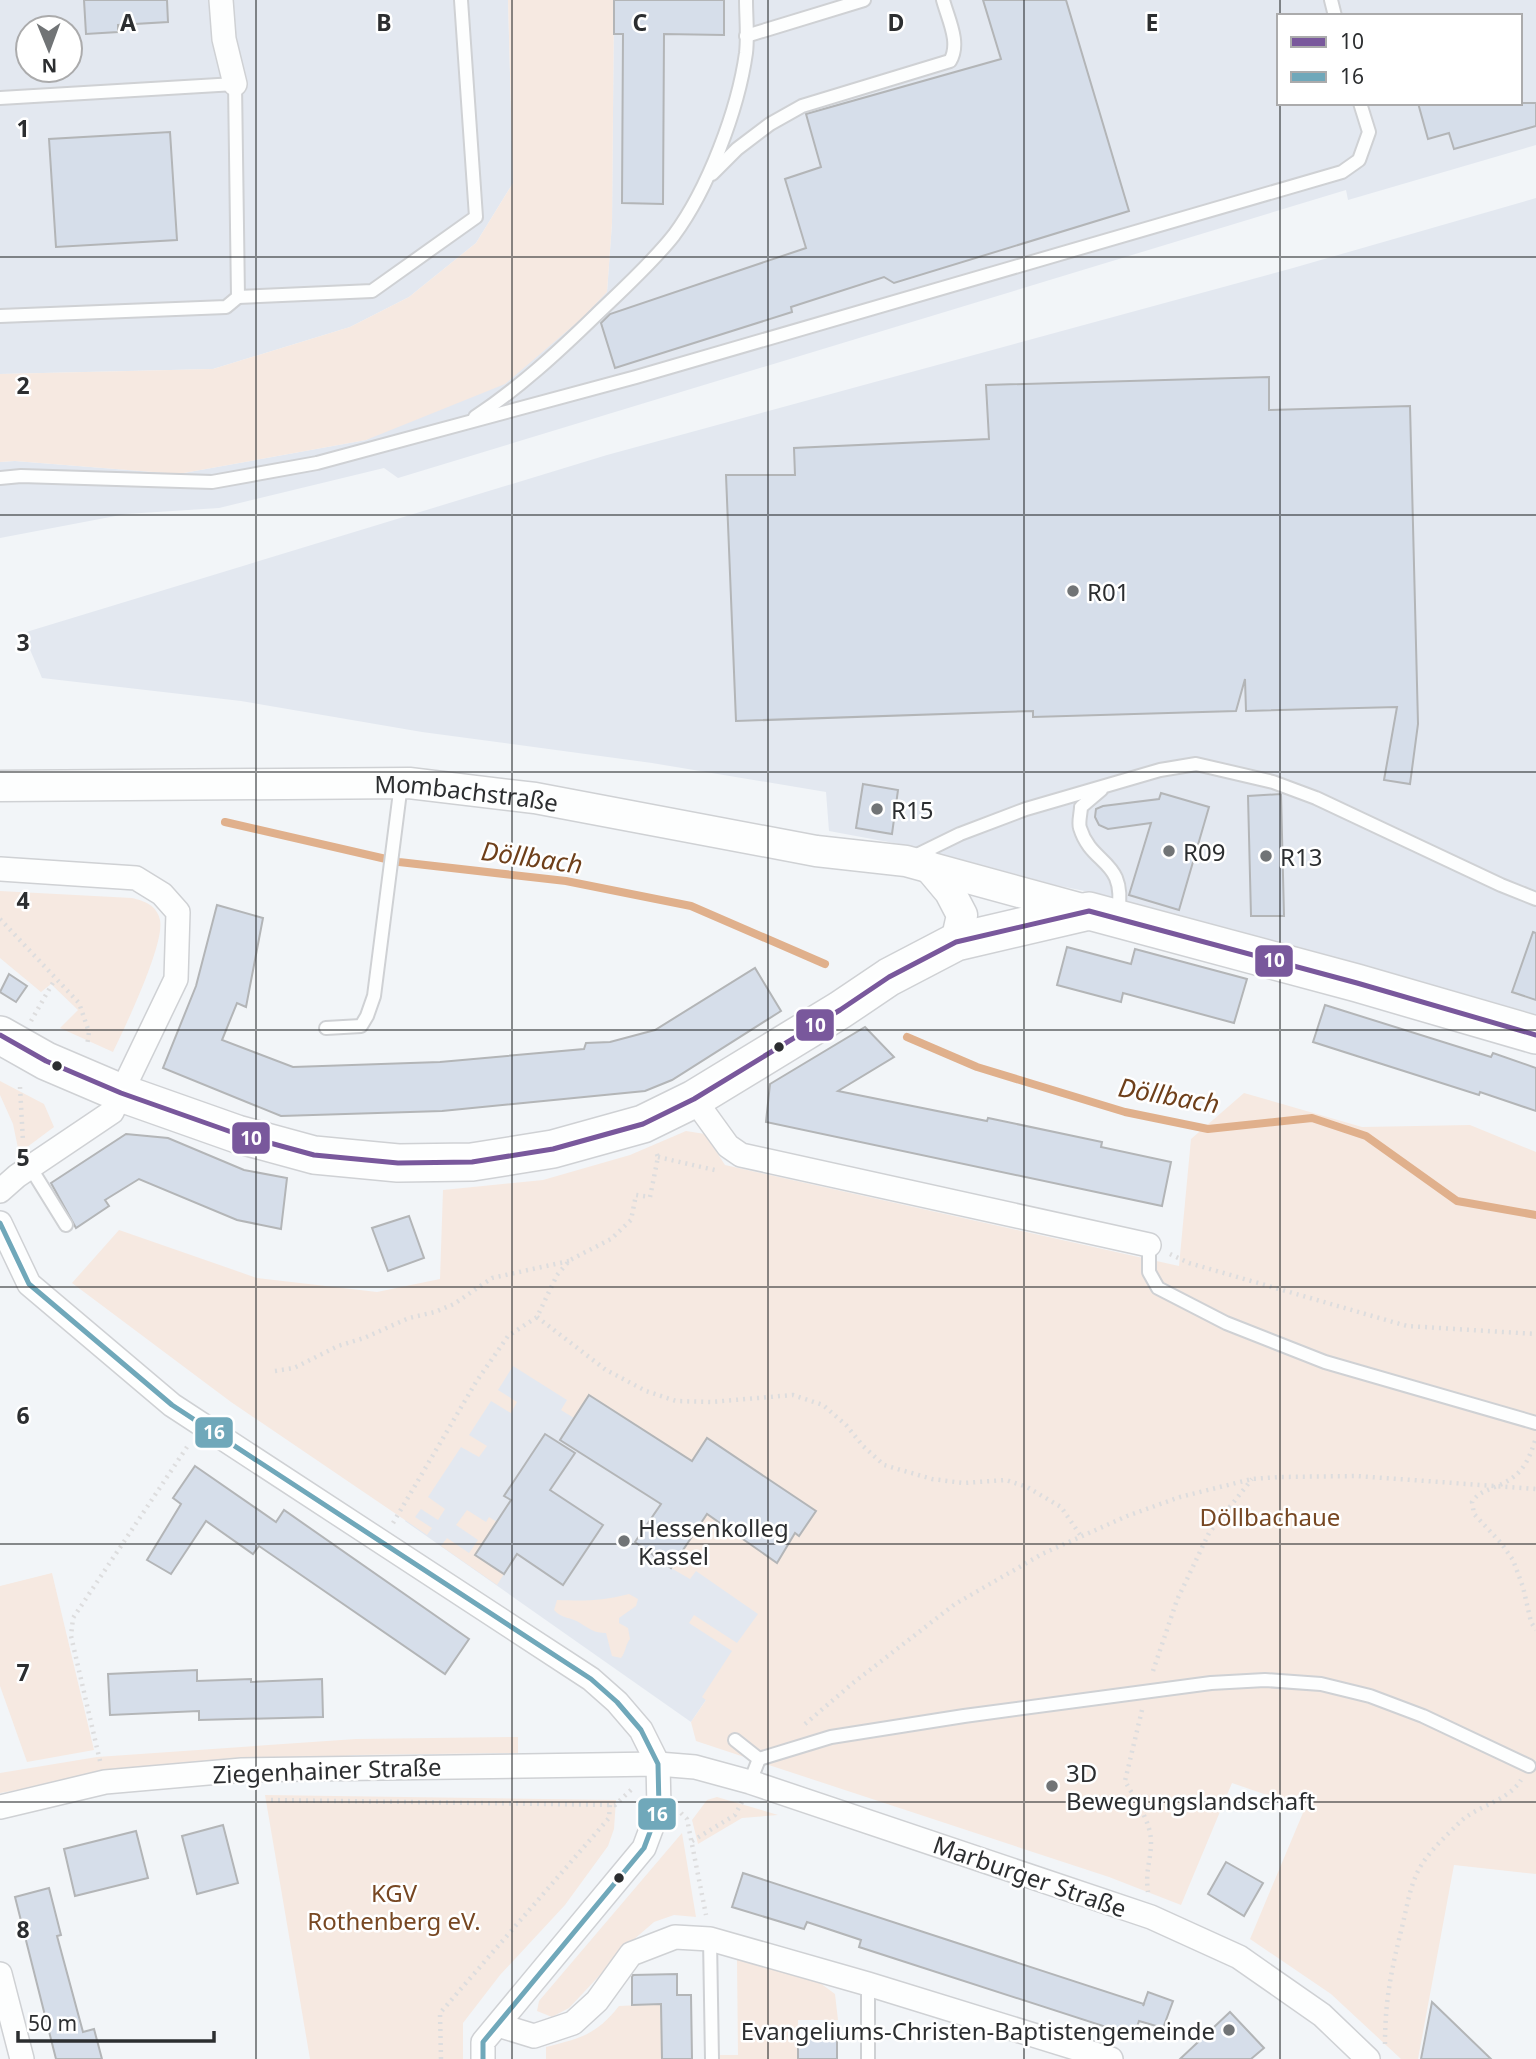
<svg xmlns="http://www.w3.org/2000/svg" width="1536" height="2059" font-family="'Noto Sans',sans-serif">
<style>
.built{fill:#e3e8f0;fill-rule:evenodd}
.green{fill:#f6e9e1}
.lines{fill:none;stroke-linecap:round;stroke-linejoin:round}
.stream{stroke:#e0b08c;stroke-width:8}
.building{fill:#d6deea;stroke:#b3b5b7;stroke-width:2}
.service-casing{stroke:#cfd1d4;stroke-width:16}
.minor-casing{stroke:#cfd1d4;stroke-width:26}
.tertiary-casing{stroke:#cfd1d4;stroke-width:33}
.primary-casing{stroke:#cfd1d4;stroke-width:40}
.path{stroke:#ddddde;stroke-width:4.5;stroke-dasharray:2 5;stroke-linecap:butt}
.service{stroke:#fdfefe;stroke-width:12}
.minor{stroke:#fdfefe;stroke-width:23}
.tertiary{stroke:#fdfefe;stroke-width:30}
.primary{stroke:#fdfefe;stroke-width:37}
.bus-1-casing{stroke:#fff;stroke-width:10}
.bus-2-casing{stroke:#fff;stroke-width:10}
.bus-1{stroke:#79589c;stroke-width:5}
.bus-2{stroke:#70a8ba;stroke-width:5}
.grid{fill:none;stroke:#2c2e30;stroke-width:2;stroke-opacity:0.55}
.poi-dot{fill:#717476;stroke:#fff;stroke-width:2.5}
.bus-dot{fill:#2c2e30;stroke:#fff;stroke-width:2.5}
.labels{text-anchor:middle;dominant-baseline:central;stroke-width:5;stroke-linejoin:round;paint-order:stroke}
.poi-label{font-size:24px;fill:#2c2e30;stroke:#fff;text-anchor:start}
.street-label{font-size:24px;fill:#2c2e30;stroke:#fff}
.park-label{font-size:24px;fill:#774722;stroke:#fff}
.water-label{font-size:26px;font-style:italic;fill:#6e3f1a;stroke:#fff}
.grid-label{font-size:23px;text-anchor:middle;font-weight:bold;fill:#2c2e30;stroke:#fff;stroke-width:5;stroke-linejoin:round;paint-order:stroke}
.line-badge{stroke:#fff;stroke-width:2.5}
.badge-label{font-size:19px;text-anchor:middle;font-weight:bold;fill:#fff}
</style>
<rect width="100%" height="100%" fill="#f2f5f8"/>
<g class="built">
<path d="M0 0H508L513 183 476 243 409 297 350 327 213 369 0 374ZM28 28H70V70H28Z"/>
<path d="M614 0H1536V145L1348 200 1346 190 398 478 384 468 219 508 126 514 0 538V462L15 461 178 474 366 440 607 292 612 223ZM1279 16H1520V103H1279Z"/>
<polygon points="1536,198 1536,1023 1114,897 1055,885 910,846 829,831 826,792 652,763 422,732 241,701 42,678 23,633 607,455 1293,268"/>
<polygon points="515,1358 587,1371 845,1496 691,1722 405,1521"/>
</g>
<g class="green">
<polygon points="508,0 614,0 612,223 607,292 581,319 505,384 366,440 178,474 15,461 0,462 0,374 213,369 350,327 409,297 476,243 513,183"/>
<path d="M0 891 132 898C144 901 157 905 160 920 165 944 125 1027 113 1052L60 1028 78 1010 51 984 41 992 0 958Z"/>
<polygon points="0,1081 44,1104 54,1127 19,1153 13,1124 0,1095"/>
<polygon points="1244,1093 1362,1127 1470,1125 1536,1152 1536,1874 1454,1865 1418,2059 1401,2059 1331,1994 1250,1939 1305,1808 1232,1783 1181,1905 1109,1877 696,1741 691,1722 706,1700 702,1697 732,1651 689,1623 694,1615 737,1643 758,1614 696,1571 690,1579 671,1568 707,1514 777,1562 795,1533 799,1536 816,1511 707,1438 692,1461 590,1395 574,1418 561,1410 567,1400 513,1366 498,1390 517,1402 511,1413 491,1401 469,1435 487,1446 479,1457 461,1447 428,1497 445,1509 438,1520 421,1509 415,1517 432,1528 427,1535 231,1402 72,1283 119,1230 257,1278 377,1292 440,1279 443,1190 543,1180 630,1155 686,1131 705,1134 725,1165 1179,1266 1191,1139"/>
<polygon points="467,1510 486,1522 489,1517 497,1522 475,1555 504,1574 497,1585 441,1546 447,1538 469,1553 478,1540 456,1525"/>
<polygon points="52,1573 94,1750 27,1762 0,1686 0,1586"/>
<path d="M629 1594 638 1599 636 1606 619 1618V1623L628 1628 630 1639C625 1645 626 1652 621 1658L612 1656 606 1633C594 1633 590 1629 580 1623 571 1617 562 1619 554 1610L557 1600C586 1601 601 1601 629 1594Z"/>
<polygon points="518,1737 518,1753 356,1755 101,1776 0,1793 0,1773 97,1757 356,1739"/>
<polygon points="265,1795 616,1800 614,1829 608,1846 565,1905 500,1975 463,2023 463,2059 310,2059"/>
<polygon points="717,1797 778,1815 742,1818 698,1844 692,1820 707,1800"/>
<polygon points="682,1833 696,1917 674,1915 654,1922 632,1941 569,2008 552,2017 537,2011 539,2001"/>
<polygon points="737,1960 816,1980 835,1994 838,2020 798,2020 799,2059 720,2059 720,2055 738,2055"/>
<path d="M661 2004 662 2059H546V2047C581 2038 596 2035 619 2006Z"/>
</g>
<g class="lines">
<g class="stream">
<polyline points="225,822 399,862 566,881 691,906 825,964"/>
<polyline points="907,1037 977,1067 1125,1112 1208,1129 1312,1118 1366,1136 1457,1201 1536,1215"/>
</g>
</g>
<g class="building">
<polygon points="84,0 167,0 168,22 118,25 118,32 86,34"/>
<polygon points="614,0 724,0 724,35 664,34 663,204 622,203 623,34 614,34"/>
<polygon points="983,0 1066,0 1129,211 894,283 884,277 791,307 792,312 615,368 601,323 610,314 806,248 785,179 821,167 806,114 1001,59"/>
<polygon points="1418,103 1536,103 1536,126 1454,149 1449,133 1428,139"/>
<polygon points="170,132 177,240 56,247 49,139"/>
<polygon points="1269,377 1269,410 1410,406 1418,724 1410,784 1384,780 1397,707 1246,711 1245,679 1236,711 1033,717 1033,711 736,721 726,475 795,475 794,448 989,439 986,385"/>
<polygon points="863,784 898,790 892,834 856,828"/>
<polygon points="1161,793 1209,807 1179,910 1129,895 1151,823 1108,829 1099,825 1095,817 1096,809 1103,806 1159,799"/>
<polygon points="1281,794 1284,916 1251,916 1248,796"/>
<polygon points="217,905 263,918 246,1007 237,1003 222,1040 293,1067 440,1062 584,1049 586,1043 610,1042 655,1030 755,968 781,1011 672,1080 645,1091 442,1111 281,1116 163,1068 196,986"/>
<polygon points="1533,932 1536,933 1536,1000 1512,992"/>
<polygon points="1067,947 1131,964 1135,949 1247,979 1234,1023 1123,993 1121,1002 1057,985"/>
<polygon points="9,974 27,986 16,1002 0,992"/>
<polygon points="1325,1005 1491,1057 1493,1053 1536,1068 1536,1111 1480,1092 1479,1095 1313,1042"/>
<polygon points="865,1027 894,1057 838,1091 987,1121 988,1118 1102,1142 1101,1147 1171,1162 1162,1206 766,1122 770,1084"/>
<polygon points="126,1134 168,1138 244,1170 287,1178 281,1229 237,1220 139,1179 105,1200 109,1206 76,1228 51,1183"/>
<polygon points="409,1216 424,1258 388,1271 372,1228"/>
<polygon points="589,1395 692,1461 707,1438 816,1511 799,1536 795,1533 777,1563 707,1514 671,1568 635,1542 661,1504 560,1440"/>
<polygon points="545,1434 575,1453 550,1490 603,1525 563,1585 517,1554 504,1574 475,1555 511,1500 504,1496"/>
<polygon points="195,1466 276,1522 284,1510 469,1639 445,1674 259,1546 253,1554 206,1521 171,1574 147,1560 181,1504 173,1498"/>
<polygon points="197,1670 197,1681 251,1679 251,1682 322,1679 323,1717 199,1720 199,1711 110,1715 108,1674"/>
<polygon points="223,1825 238,1883 197,1894 182,1836"/>
<polygon points="136,1831 148,1878 75,1896 64,1849"/>
<polygon points="1226,1862 1263,1883 1244,1916 1208,1894"/>
<polygon points="743,1873 1144,2004 1143,2006 1148,1992 1173,2001 1163,2028 1139,2021 1134,2036 859,1947 861,1940 807,1922 804,1929 732,1907"/>
<polygon points="49,1888 61,1935 57,1936 83,2032 94,2029 102,2059 56,2059 15,1897"/>
<polygon points="677,1974 677,1995 691,1995 692,2059 662,2059 661,2004 632,2005 632,1977 633,1975"/>
<polygon points="1432,2002 1491,2059 1421,2059"/>
<polygon points="1230,2012 1264,2048 1251,2059 1180,2059"/>
<polygon points="837,2036 837,2059 798,2059 798,2037"/>
</g>
<g class="lines">
<g class="service-casing">
<g id="service">
<polyline points="1331,0 1335,16"/>
<polyline points="746,36 864,0"/>
<polyline points="0,98 235,84 238,297 372,291 476,217 461,0"/>
<path d="M712 174 737 149 770 124 802 106 950 61C961 43 948 19 943 0"/>
<polyline points="0,316 226,307 238,297"/>
<path d="M475 417C519 388 558 352 596 315 621 291 653 262 674 235 708 189 738 110 746 53 748 36 746 17 746 0"/>
<polyline points="0,478 21,476 212,482 317,463 636,377 1342,172 1359,160 1369,132 1360,103"/>
<path d="M1101 790 1081 807C1081 813 1078 822 1080 828 1092 867 1127 858 1118 914"/>
<polyline points="911,858 960,834 1026,809 1160,770 1196,764 1273,782 1316,798 1501,885 1536,899"/>
<polyline points="326,1028 361,1026 367,1016 374,996 401,784"/>
<polyline points="30,1167 66,1225"/>
<polyline points="1149,1245 1149,1272 1158,1288 1226,1323 1325,1362 1536,1423"/>
<polyline points="735,1740 759,1759 750,1782"/>
<polyline points="759,1759 831,1737 964,1716 1211,1683 1265,1680 1321,1684 1370,1696 1423,1716 1529,1766"/>
<polyline points="710,1939 712,2059"/>
<polyline points="868,1984 868,2059"/>
</g>
</g>
<g class="minor-casing">
<g id="minor">
<polyline points="221,0 224,39 235,84"/>
<polyline points="0,869 136,878 162,894 178,912 176,979 112,1112 17,1176 0,1191"/>
<polyline points="694,1099 728,1146 741,1155 1149,1245"/>
<polyline points="0,1223 29,1284 172,1405 591,1679 617,1702 641,1730 658,1764 659,1808 644,1848 483,2042 483,2059"/>
<polyline points="0,1807 105,1782 242,1770 658,1764 695,1767 750,1782 1151,1917 1239,1957 1322,2015 1368,2059"/>
<polyline points="0,1974 22,2059"/>
<polyline points="498,2025 534,2036 573,2023 597,2001 631,1954 675,1937 710,1939 868,1984 1111,2059"/>
</g>
</g>
<g class="tertiary-casing">
<g id="tertiary">
<path id="s1" d="M0 786 409 783 535 798 816 851 906 861 1089 911"/>
<polyline points="929,867 950,892 962,915 956,942"/>
</g>
</g>
<g class="primary-casing">
<polyline id="primary" points="0,1035 46,1061 121,1093 237,1134 314,1155 398,1163 472,1162 553,1149 643,1124 694,1099 840,1010 889,977 956,942 1089,911 1357,983 1536,1035"/>
</g>
<g class="path">
<polyline points="0,919 79,1003 89,1032 87,1046"/>
<polyline points="31,1021 55,979"/>
<polyline points="20,1087 23,1142"/>
<polyline points="658,1157 719,1171"/>
<polyline points="1170,1254 1189,1263 1407,1326 1536,1334"/>
<polyline points="537,1317 606,1370 646,1391 676,1401 711,1402 793,1395 823,1405 846,1425 863,1446 884,1465 932,1479 963,1483 1006,1480 1027,1487 1061,1507 1081,1536"/>
<polyline points="275,1371 294,1368 338,1346 364,1338 409,1318 435,1312 454,1304 492,1278 569,1261"/>
<path d="M1535 1441C1527 1465 1520 1477 1495 1487 1485 1491 1478 1493 1472 1502L1474 1514 1501 1543 1513 1560 1523 1587 1531 1622 1536 1630"/>
<polyline points="393,1523 476,1382 508,1336 537,1317 557,1275 570,1260 611,1239 631,1220 636,1195 650,1197 658,1157 656,1152"/>
<polyline points="1153,1671 1177,1600 1209,1533 1252,1479"/>
<path d="M1142 1710 1125 1781C1134 1798 1151 1821 1151 1842 1151 1861 1145 1870 1148 1892"/>
<polyline points="805,1724 853,1683 955,1604 1042,1554 1127,1516 1180,1497 1252,1479 1280,1477 1357,1476 1536,1489"/>
<polyline points="100,1761 71,1636 73,1618 189,1444"/>
<polyline points="271,1800 615,1805 632,1789"/>
<polyline points="681,1813 687,1819 706,1915"/>
<polyline points="692,1841 735,1815 742,1802"/>
<path d="M1385 2044C1385 1998 1392 1967 1403 1923 1407 1906 1410 1887 1418 1871 1427 1853 1446 1836 1460 1822 1478 1805 1507 1802 1521 1780"/>
<polyline points="441,2059 440,2013 609,1818 610,1804"/>
</g>
<use href="#service" class="service"/>
<use href="#minor" class="minor"/>
<use href="#tertiary" class="tertiary"/>
<use href="#primary" class="primary"/>
<g class="bus-1-casing">
<polyline id="bus-1" points="0,1035 46,1061 121,1093 237,1134 314,1155 398,1163 472,1162 553,1149 643,1124 694,1099 840,1010 889,977 956,942 1089,911 1357,983 1536,1035"/>
</g>
<g class="bus-2-casing">
<polyline id="bus-2" points="0,1223 29,1284 172,1405 591,1679 617,1702 641,1730 658,1764 659,1808 644,1848 483,2042 483,2059"/>
</g>
<use href="#bus-1" class="bus-1"/>
<use href="#bus-2" class="bus-2"/>
</g>
<path class="grid" d="M256 0V2059M512 0V2059M768 0V2059M1024 0V2059M1280 0V16M1280 103V2059M0 257H1536M0 515H1536M0 772H1536M0 1030H1536M0 1287H1536M0 1544H1536M0 1802H1536"/>
<g class="poi-dot">
<circle cx="1073" cy="591" r="7"/>
<circle cx="877" cy="809" r="7"/>
<circle cx="1169" cy="851" r="7"/>
<circle cx="1266" cy="856" r="7"/>
<circle cx="624" cy="1541" r="7"/>
<circle cx="1052" cy="1786" r="7"/>
<circle cx="1229" cy="2030" r="7"/>
</g>
<g class="bus-dot">
<circle cx="779" cy="1047" r="6"/>
<circle cx="57" cy="1066" r="6"/>
<circle cx="619" cy="1878" r="6"/>
</g>
<g class="labels">
<g class="poi-label">
<text x="1087" y="591">R01</text>
<text x="891" y="809">R15</text>
<text x="1183" y="851">R09</text>
<text x="1280" y="856">R13</text>
<text x="638" y="1527">Hessenkolleg<tspan x="638" dy="28">Kassel</tspan></text>
<text x="1066" y="1772">3D<tspan x="1066" dy="28">Bewegungslandschaft</tspan></text>
<text x="1215" y="2030" text-anchor="end">Evangeliums-Christen-Baptistengemeinde</text>
</g>
<g class="street-label">
<text stroke="none"><textPath href="#s1" startOffset="467">Mombachstraße</textPath></text>
<text transform="translate(327 1770) rotate(-2)">Ziegenhainer Straße</text>
<text transform="translate(1030 1876) rotate(19)">Marburger Straße</text>
</g>
<g class="park-label">
<text x="1270" y="1516">Döllbachaue</text>
<text x="394" y="1892">KGV<tspan x="394" dy="28">Rothenberg eV.</tspan></text>
</g>
<g class="water-label">
<text transform="translate(532 857) rotate(8)">Döllbach</text>
<text transform="translate(1169 1095) rotate(10)">Döllbach</text>
</g>
</g>
<g class="grid-label">
<text x="128" y="31">A</text>
<text x="384" y="31">B</text>
<text x="640" y="31">C</text>
<text x="896" y="31">D</text>
<text x="1152" y="31">E</text>
<text x="23" y="137">1</text>
<text x="23" y="394">2</text>
<text x="23" y="651">3</text>
<text x="23" y="909">4</text>
<text x="23" y="1166">5</text>
<text x="23" y="1424">6</text>
<text x="23" y="1681">7</text>
<text x="23" y="1938">8</text>
</g>
<g class="line-badge">
<rect x="1254" y="944" width="40" height="34" rx="7" fill="#79589c"/>
<rect x="795" y="1008" width="40" height="34" rx="7" fill="#79589c"/>
<rect x="231" y="1121" width="40" height="34" rx="7" fill="#79589c"/>
<rect x="194" y="1416" width="40" height="33" rx="7" fill="#70a8ba"/>
<rect x="637" y="1797" width="40" height="34" rx="7" fill="#70a8ba"/>
</g>
<g class="badge-label">
<text x="1274" y="967">10</text>
<text x="815" y="1032">10</text>
<text x="251" y="1145">10</text>
<text x="214" y="1439">16</text>
<text x="657" y="1821">16</text>
</g>
<rect x="1277" y="14" width="245" height="91" fill="#ffffff" stroke="#ababac" stroke-width="2"/>
<rect x="1291" y="37" width="35" height="10" fill="#79589c" stroke="#ababac" stroke-width="2"/>
<text x="1340" y="49" font-size="21" fill="#2c2e30">10</text>
<rect x="1291" y="72" width="35" height="10" fill="#70a8ba" stroke="#ababac" stroke-width="2"/>
<text x="1340" y="84" font-size="21" fill="#2c2e30">16</text>
<g transform="translate(49 49) rotate(179)"><circle r="33" fill="#ffffff" stroke="#ababac" stroke-width="2"/>
<path d="M0-5L12 26L0 18L-12 26Z" fill="#717476"/>
<text y="-10" font-size="19" font-weight="bold" text-anchor="middle" fill="#2c2e30">N</text>
</g>
<path d="M18 2031v10h196v-10" fill="none" stroke="#2c2e30" stroke-width="3.5"/>
<text x="28" y="2031" font-size="21" fill="#2c2e30" stroke="#ffffff" stroke-width="5" paint-order="stroke">50 m</text>
</svg>
